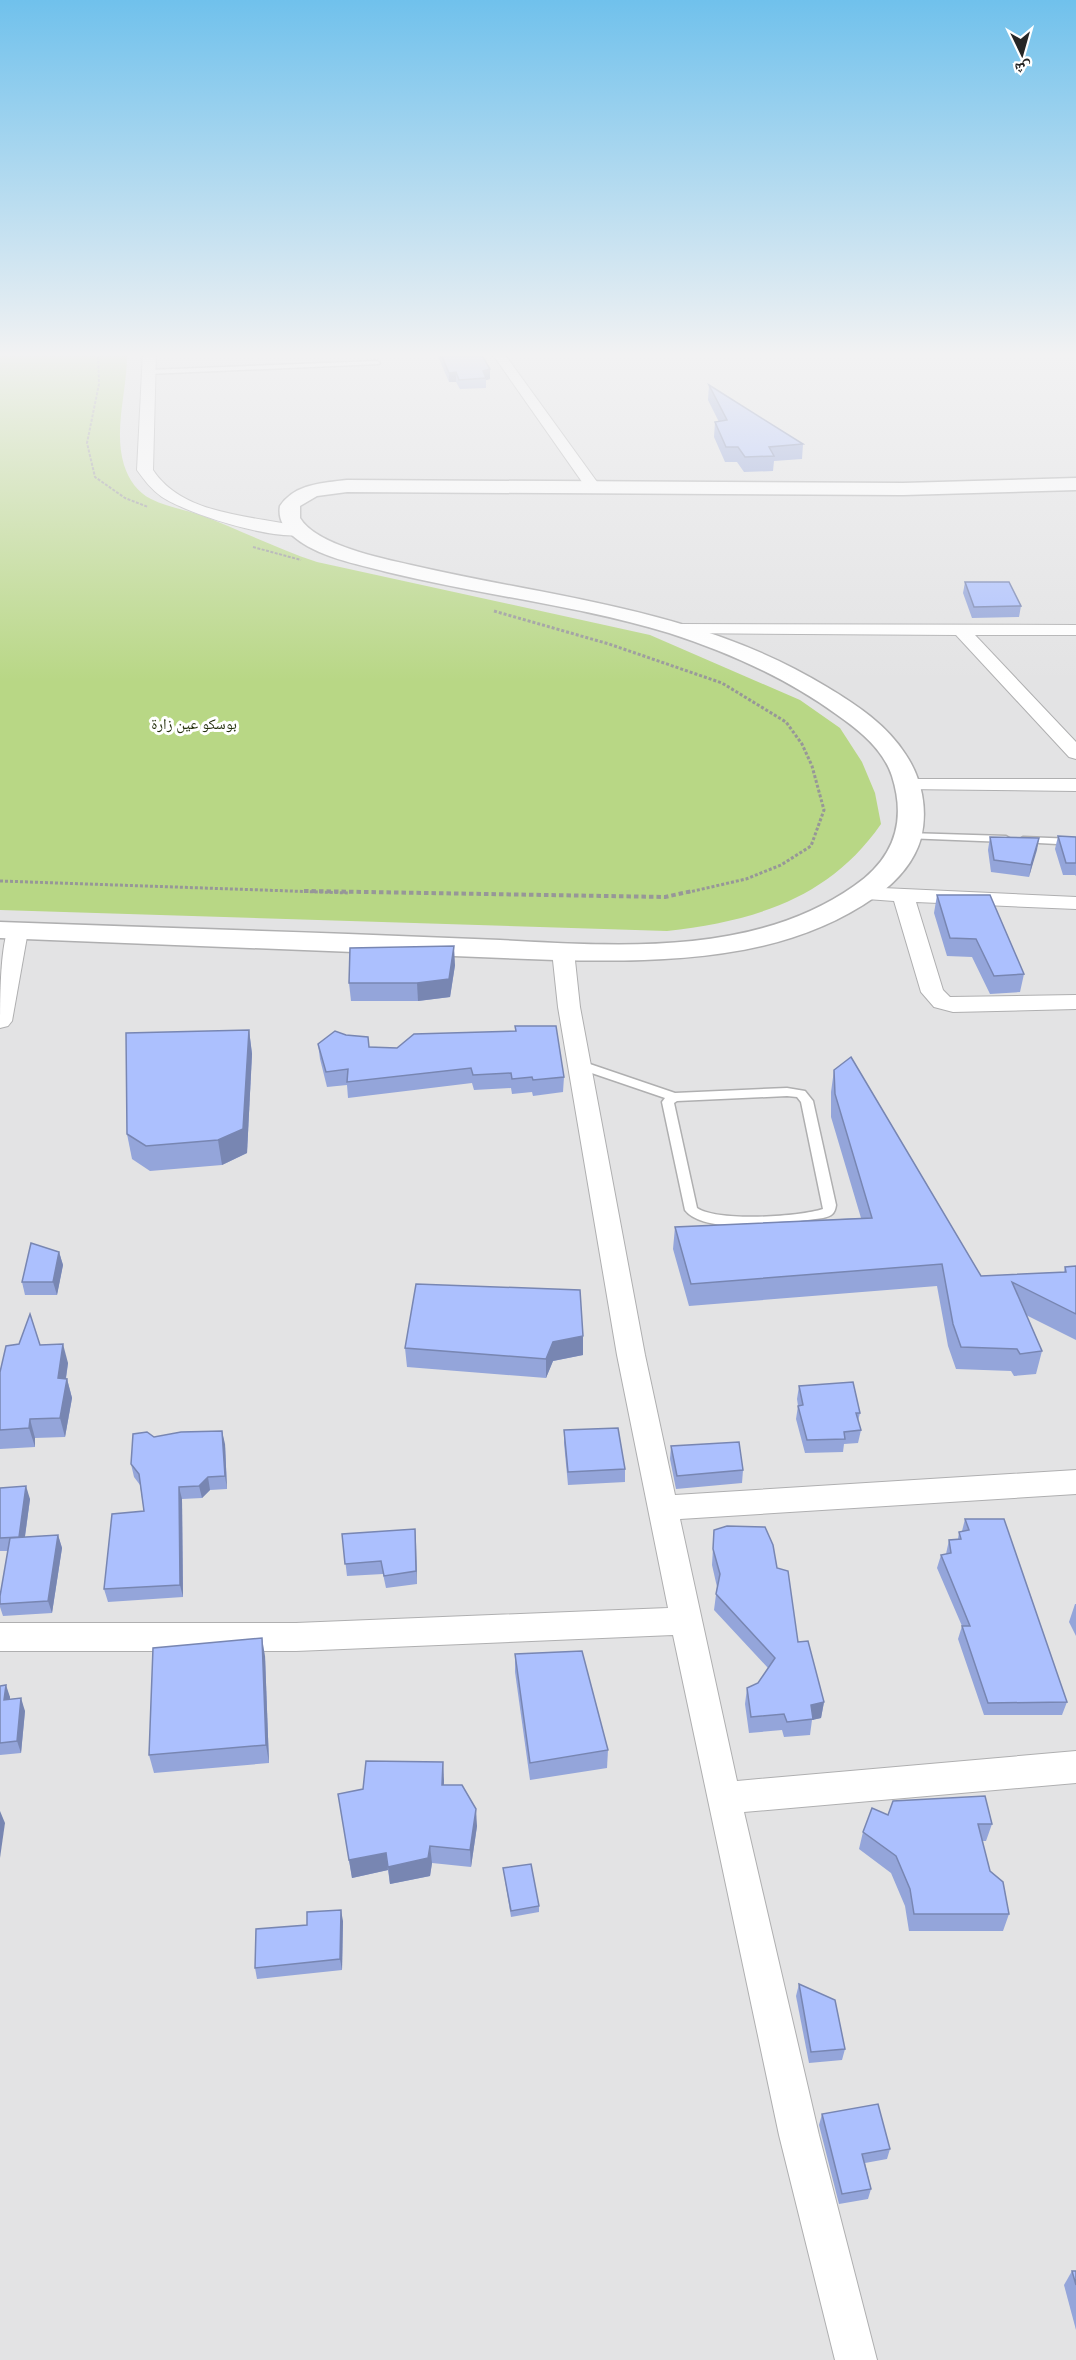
<svg xmlns="http://www.w3.org/2000/svg" width="1076" height="2360" font-family="Lato,'Noto Naskh Arabic',sans-serif">
<style>
.green{fill:#b8d785}
.lines{fill:none;stroke-linecap:round;stroke-linejoin:round}
.service-casing{stroke:#afafb0;stroke-width:3}
.minor-casing{stroke:#afafb0;stroke-width:2}
.secondary-casing{stroke:#afafb0;stroke-width:3}
.path-far2{stroke:#979798;stroke-width:2;stroke-dasharray:3 1.5;stroke-linecap:butt}
.path-far1{stroke:#979798;stroke-width:3;stroke-dasharray:3 2;stroke-linecap:butt}
.path{stroke:#979798;stroke-width:4;stroke-dasharray:4.5 3;stroke-linecap:butt}
.service{fill:#fff;fill-rule:evenodd}
.minor{fill:#fff;fill-rule:evenodd}
.secondary{fill:#fff;fill-rule:evenodd}
.wall{fill:#94a5da}
.shaded-wall{fill:#7886b2}
.building{fill:#acc0fe;stroke:#7886b2;stroke-width:1.5}
.labels{text-anchor:middle;dominant-baseline:central;stroke-width:6;stroke-linejoin:round;paint-order:stroke}
.far-park-label{font-size:15px;fill:#24300d;stroke:#fff}
</style>
<rect width="100%" height="100%" fill="#e3e3e4"/>
<path class="green" d="M0 352H127C128 388 113 429 124 465 129 480 137 492 151 499 167 507 187 510 203 516 242 531 278 549 317 562L650 635 800 700 840 728 862 762 875 793 881 824C829 899 754 921 667 931L0 910Z"/>
<g class="lines">
<g class="service-casing">
<g id="service">
<polygon points="377,361 380,363 379,364 148,374 145,372 148,370"/>
<polygon points="908,833 1006,836 1011,839 1006,842 905,838 903,836"/>
<polygon points="1023,837 1076,839 1076,845 1020,842 1018,840"/>
<path d="M581 1061 675 1093 787 1088 805 1091 813 1101 836 1205C835 1214 831 1216 823 1218 792 1222 706 1237 685 1210L662 1102 665 1098 577 1068 575 1065 577 1062ZM787 1096 797 1097 801 1102 823 1209C798 1217 718 1222 697 1208L674 1103 677 1101Z"/>
</g>
</g>
<g class="minor-casing">
<g id="minor">
<path d="M143 352H156L153 470C184 517 255 515 305 528L307 531 305 534C276 542 188 514 162 497 151 489 145 481 137 470Z"/>
<polygon points="491,352 503,352 600,486 597,489 587,489"/>
<polygon points="678,624 1076,625 1076,635 975,635 1076,742 1076,759 1069,757 956,635 672,633 669,629"/>
<polygon points="907,779 1076,779 1076,791 900,789 897,785 900,781"/>
<polygon points="861,887 1076,897 1076,909 916,902 943,990 950,997 1076,995 1076,1009 953,1012 934,1007 921,992 894,901 853,898 850,893 853,888"/>
<path d="M17 924 25 926 28 931 12 1021 8 1026 0 1028C0 1001 0 948 9 926Z"/>
<polygon points="563,944 571,946 574,951 580,1007 645,1355 675,1495 1076,1470 1076,1494 680,1519 737,1781 1076,1751 1076,1783 744,1812 819,2135 877,2360 835,2360 779,2135 673,1635 296,1651 0,1651 0,1623 296,1623 668,1608 617,1355 558,1007 552,951 555,946"/>
</g>
</g>
<g class="secondary-casing">
<path id="secondary" d="M1076 478V490L903 495 347 492 317 496 300 506V518C316 545 381 558 411 565 553 598 700 609 827 687 857 705 887 725 906 755 922 779 928 810 921 838 914 863 895 883 875 897 783 962 663 962 555 960L0 938V922C116 926 232 930 348 934 398 936 449 938 500 940 617 946 753 957 854 886 893 859 907 823 892 776 883 749 859 730 836 714 786 678 728 652 669 633 577 605 480 595 387 572 357 564 317 557 293 536 283 528 278 518 280 506 295 484 321 483 347 480L903 483Z"/>
</g>
<g class="path-far2">
<polyline points="98,352 99,384 87,443 95,477 125,498 148,507"/>
<polyline points="253,547 301,560"/>
</g>
<g class="path-far1">
<polyline points="494,611 609,644 722,683 786,722 802,744 812,766 824,810 811,846 781,865 746,879 685,893"/>
<polyline points="0,881 349,893"/>
</g>
<polyline class="path" points="304,891 665,897 692,891"/>
<use href="#service" class="service"/>
<use href="#minor" class="minor"/>
<use href="#secondary" class="secondary"/>
</g>
<g class="wall">
<polygon points="436,352 480,352 490,369 490,379 486,380 486,388 460,389 456,382 449,382"/>
<polygon points="709,385 803,444 802,459 774,461 773,471 744,472 737,462 725,462 714,437 715,422 719,422 708,400"/>
<polygon points="965,582 1021,606 1019,617 972,618 963,593"/>
<polygon points="1058,836 1076,837 1076,876 1075,875 1063,875 1055,849"/>
<polygon points="990,837 1039,838 1029,877 991,872 988,850"/>
<polygon points="937,895 1024,974 1020,992 990,994 972,957 947,956 934,913"/>
<polygon points="455,965 450,997 418,1001 351,1001 349,983"/>
<polygon points="515,1026 564,1077 563,1092 533,1096 532,1092 512,1094 511,1088 474,1090 472,1083 348,1098 347,1085 327,1087 320,1059 318,1044 397,1048 515,1031"/>
<polygon points="249,1030 252,1054 247,1153 222,1165 150,1171 132,1159 127,1134"/>
<polygon points="834,1070 981,1276 1064,1272 1065,1267 1076,1266 1076,1340 1026,1315 1042,1351 1036,1374 1014,1376 1011,1371 956,1369 948,1346 937,1286 689,1306 673,1249 675,1227 861,1218 831,1117 831,1092"/>
<polygon points="59,1252 63,1265 57,1295 25,1295 22,1282"/>
<polygon points="583,1336 583,1355 553,1361 546,1378 407,1367 405,1348"/>
<polygon points="40,1345 68,1363 66,1379 67,1379 72,1398 65,1437 35,1438 35,1447 0,1449 0,1372"/>
<polygon points="799,1386 860,1413 858,1421 861,1430 858,1443 844,1444 843,1452 805,1453 796,1419 798,1406 797,1399"/>
<polygon points="564,1430 625,1469 625,1482 568,1485 564,1443"/>
<polygon points="154,1437 225,1444 227,1489 210,1490 202,1498 182,1499 183,1597 108,1602 104,1589 144,1511 140,1485 134,1477 131,1464"/>
<polygon points="671,1446 743,1470 742,1483 676,1489 670,1459"/>
<polygon points="0,1488 30,1499 25,1537 58,1535 62,1548 52,1613 3,1616 0,1607 0,1604 8,1551 0,1551"/>
<polygon points="965,1519 1067,1702 1062,1715 984,1715 958,1639 962,1626 937,1568 941,1555 946,1554 949,1540 958,1539 959,1532 962,1531"/>
<polygon points="415,1529 417,1584 386,1588 383,1574 347,1576 342,1534"/>
<polygon points="714,1530 777,1568 798,1642 824,1702 821,1718 812,1720 810,1735 784,1737 782,1730 749,1733 745,1704 747,1688 758,1683 768,1668 714,1610 717,1587 712,1565"/>
<polygon points="1075,1604 1076,1604 1076,1636 1069,1622"/>
<polygon points="515,1654 608,1750 607,1768 530,1780 515,1672"/>
<polygon points="265,1656 269,1763 154,1773 149,1755"/>
<polygon points="0,1686 10,1697 10,1699 25,1711 21,1753 0,1755"/>
<polygon points="444,1780 444,1785 477,1826 471,1867 432,1863 430,1876 390,1884 388,1870 352,1878 338,1794"/>
<polygon points="888,1815 992,1824 986,1841 982,1841 990,1871 1009,1914 1003,1931 909,1931 905,1906 891,1873 859,1849 863,1832"/>
<polygon points="503,1868 539,1906 539,1912 511,1917"/>
<polygon points="343,1921 342,1970 257,1979 255,1968 307,1925"/>
<polygon points="799,1984 845,2049 842,2060 809,2063 796,1996"/>
<polygon points="822,2114 890,2149 887,2159 865,2163 871,2189 868,2199 839,2204 819,2125"/>
<polygon points="1072,2271 1076,2271 1076,2330 1064,2285"/>
</g>
<g class="shaded-wall">
<polygon points="490,369 490,379 486,380 483,371"/>
<polygon points="456,372 456,382 449,382 449,373"/>
<polygon points="1039,838 1037,850 1029,877 1031,865"/>
<polygon points="454,946 455,965 450,997 418,1001 417,983"/>
<polygon points="249,1030 252,1054 247,1153 222,1165 218,1140"/>
<polygon points="59,1252 63,1265 57,1295 53,1282"/>
<polygon points="583,1336 583,1355 553,1361 546,1378 546,1359 553,1342"/>
<polygon points="63,1344 68,1363 63,1397 58,1378"/>
<polygon points="67,1379 72,1398 65,1437 60,1418"/>
<polygon points="30,1419 35,1438 35,1447 29,1428"/>
<polygon points="222,1431 225,1444 227,1489 225,1476"/>
<polygon points="208,1477 210,1490 202,1498 199,1486"/>
<polygon points="26,1486 30,1499 23,1550 19,1537"/>
<polygon points="179,1487 182,1499 183,1597 180,1585"/>
<polygon points="415,1529 416,1542 417,1584 416,1571"/>
<polygon points="58,1535 62,1548 52,1613 48,1601"/>
<polygon points="262,1638 265,1656 269,1763 266,1745"/>
<polygon points="6,1685 10,1697 9,1712 4,1700"/>
<polygon points="21,1698 25,1711 21,1753 17,1741"/>
<polygon points="824,1702 821,1718 812,1720 811,1705"/>
<polygon points="443,1762 444,1780 443,1802 442,1785"/>
<polygon points="476,1809 477,1826 471,1867 470,1850"/>
<polygon points="0,1811 5,1823 0,1858"/>
<polygon points="430,1846 432,1863 430,1876 390,1884 388,1867"/>
<polygon points="386,1853 388,1870 352,1878 349,1860"/>
<polygon points="341,1910 343,1921 342,1970 340,1959"/>
</g>
<g class="building">
<polygon points="440,352 480,352 490,369 483,371 486,378 459,380 456,372 449,373"/>
<polygon points="709,385 803,444 769,447 774,456 745,457 738,447 726,447 715,422 727,420"/>
<polygon points="965,582 1009,582 1021,606 974,607"/>
<polygon points="1058,836 1076,837 1076,863 1066,863"/>
<polygon points="990,837 1039,838 1031,865 994,860"/>
<polygon points="937,895 990,895 1024,974 994,976 976,939 950,938"/>
<polygon points="454,946 449,979 417,983 349,983 350,948"/>
<polygon points="515,1026 556,1026 564,1077 533,1080 532,1077 512,1079 511,1073 473,1075 471,1068 347,1082 348,1069 326,1072 318,1044 335,1031 346,1035 368,1037 369,1047 397,1048 414,1034 516,1031"/>
<polygon points="249,1030 243,1129 218,1140 146,1146 127,1134 126,1033"/>
<polygon points="851,1057 981,1276 1066,1272 1065,1267 1076,1266 1076,1314 1012,1282 1042,1351 1020,1354 1017,1349 961,1347 953,1324 942,1264 691,1284 675,1227 872,1218 835,1094 834,1070"/>
<polygon points="31,1243 59,1252 53,1282 22,1282"/>
<polygon points="416,1284 580,1290 583,1336 553,1342 546,1359 405,1348"/>
<polygon points="30,1314 40,1345 63,1344 58,1378 67,1379 60,1418 30,1419 29,1428 0,1430 0,1372 6,1346 19,1344"/>
<polygon points="853,1382 860,1413 856,1413 861,1430 844,1432 845,1439 807,1440 798,1406 803,1405 799,1386"/>
<polygon points="618,1428 625,1469 568,1472 564,1430"/>
<polygon points="222,1431 225,1476 208,1477 199,1486 179,1487 180,1585 104,1589 112,1514 144,1511 139,1474 131,1464 133,1434 147,1432 154,1437 181,1432"/>
<polygon points="739,1442 743,1470 677,1476 671,1446"/>
<polygon points="26,1486 19,1537 0,1538 0,1488"/>
<polygon points="965,1519 1004,1519 1067,1702 988,1703 962,1626 970,1626 941,1555 951,1553 949,1540 961,1539 959,1532 969,1530"/>
<polygon points="727,1526 765,1527 773,1545 777,1568 788,1571 798,1642 808,1641 824,1702 811,1705 813,1719 787,1722 784,1714 751,1717 747,1688 758,1683 775,1658 716,1594 720,1574 713,1549 714,1530"/>
<polygon points="415,1529 416,1571 384,1576 381,1561 345,1564 342,1534"/>
<polygon points="58,1535 48,1601 0,1604 0,1596 10,1538"/>
<polygon points="262,1638 266,1745 149,1755 153,1648"/>
<polygon points="582,1651 608,1750 530,1763 515,1654"/>
<polygon points="6,1685 4,1700 21,1698 17,1741 0,1743 0,1686"/>
<polygon points="366,1761 443,1762 442,1785 462,1785 476,1809 470,1850 430,1846 428,1858 388,1867 386,1853 349,1860 338,1794 363,1789"/>
<polygon points="985,1796 992,1824 978,1824 990,1871 1003,1882 1009,1914 914,1914 910,1889 896,1856 863,1832 872,1808 888,1815 893,1801"/>
<polygon points="531,1864 539,1906 511,1911 503,1868"/>
<polygon points="341,1910 340,1959 255,1968 256,1929 307,1925 307,1912"/>
<polygon points="799,1984 835,2000 845,2049 811,2052"/>
<polygon points="878,2104 890,2149 862,2154 871,2189 842,2194 822,2114"/>
<polygon points="1072,2271 1076,2271 1076,2285"/>
</g>
<linearGradient id="sky" x2="0" y2="1"><stop stop-color="#70c1ec"/><stop offset="0.52" stop-color="#f2f2f3"/><stop offset="1" stop-color="#f2f2f3" stop-opacity="0"/></linearGradient>
<rect width="1076" height="682" fill="url(#sky)"/>
<g class="labels">
<g class="far-park-label">
<text x="194" y="723">بوسكو عين زارة</text>
</g>
</g>
<g transform="translate(1022 54) rotate(175)" stroke="#ffffff" stroke-width="4.5" paint-order="stroke">
<path d="M0-4.5L10 22L0 15L-10 22Z" fill="#262626"/>
<text y="-9" font-size="16" font-weight="bold" text-anchor="middle" fill="#262626">ش</text>
</g>
</svg>
